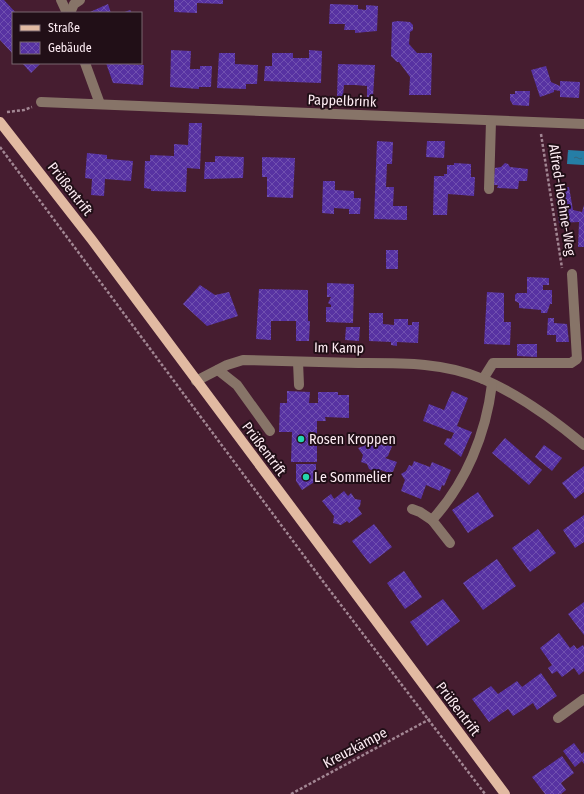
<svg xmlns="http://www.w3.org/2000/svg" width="584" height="794" font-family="'Fira Sans Condensed',sans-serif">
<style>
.water{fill:url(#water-ripples)}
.building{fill:url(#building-cross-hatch)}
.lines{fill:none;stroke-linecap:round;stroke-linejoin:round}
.path{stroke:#a28693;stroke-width:2.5;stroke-dasharray:3 2;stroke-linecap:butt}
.minor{stroke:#877468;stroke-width:10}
.major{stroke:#e2baa2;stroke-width:10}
.poi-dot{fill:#24d5ae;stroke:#210f17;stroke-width:1.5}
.labels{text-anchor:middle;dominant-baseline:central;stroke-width:4;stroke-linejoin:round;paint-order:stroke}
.street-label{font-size:14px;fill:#fdecf3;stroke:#210f17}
.poi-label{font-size:14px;fill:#fdecf3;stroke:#210f17;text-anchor:start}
</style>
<defs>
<pattern id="water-ripples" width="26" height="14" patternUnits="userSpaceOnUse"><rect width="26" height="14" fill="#257ea6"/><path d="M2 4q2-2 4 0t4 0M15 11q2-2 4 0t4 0" fill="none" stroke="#37657c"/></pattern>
<pattern id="building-cross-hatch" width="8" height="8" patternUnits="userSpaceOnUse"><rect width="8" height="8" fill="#5732a2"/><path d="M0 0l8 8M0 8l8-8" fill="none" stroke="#7050af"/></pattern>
</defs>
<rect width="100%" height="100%" fill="#461d30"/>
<polygon class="water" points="568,150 584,151 584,165 567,164"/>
<g class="building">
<polygon points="0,0 4,0 16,13 13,13 13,54 0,40"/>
<polygon points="174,0 223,0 223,4 197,3 197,13 174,12"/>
<polygon points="108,4 111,13 90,13 90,12"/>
<polygon points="330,4 358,5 358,9 366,10 366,5 378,6 377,31 355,33 355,30 344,30 345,24 329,24"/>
<polygon points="130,10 132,13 122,13"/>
<polygon points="398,21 410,22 413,25 413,30 410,32 409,44 417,53 432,53 431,95 409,95 410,77 399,62 397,62 391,56 392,22"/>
<polygon points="171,50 191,51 190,69 200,69 200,66 212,66 211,87 199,87 199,89 170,87"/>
<polygon points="309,50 322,51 321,83 264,81 265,66 272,66 272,53 293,53 293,58 309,58"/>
<polygon points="219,53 235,53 235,64 258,65 257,84 246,84 246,89 217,88"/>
<polygon points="22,63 41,63 31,73"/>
<polygon points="106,63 144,65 143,85 113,83"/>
<polygon points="338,64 375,65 373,97 367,97 367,86 355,85 344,85 343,96 337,96"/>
<polygon points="546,66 551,82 560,86 560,81 580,82 579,98 560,97 560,91 554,90 554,92 540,97 531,70"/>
<polygon points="515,91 530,91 529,106 513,105 510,100 510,94 515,94"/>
<polygon points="189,123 202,123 200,169 187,168 186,192 151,191 151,189 144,188 145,161 150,161 150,155 174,156 174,144 188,145"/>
<polygon points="377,141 393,142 392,164 387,164 386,187 394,187 393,206 407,206 407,220 374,219"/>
<polygon points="427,141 445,141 444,158 426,157"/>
<polygon points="87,153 107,155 107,159 133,161 131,181 105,179 104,196 91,195 92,179 85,178"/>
<polygon points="215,156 244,157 243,178 204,179 205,162 215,162"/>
<polygon points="262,157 295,158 293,198 267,197 267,177 262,177"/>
<polygon points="454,163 471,164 471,177 475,177 474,196 448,194 447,215 433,215 434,176 444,176 444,174 447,174 447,165 454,165"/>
<polygon points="505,163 508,164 510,167 528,169 527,181 519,181 518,189 497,188 498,185 493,185 495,168 501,167"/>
<polygon points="323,181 335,181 335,190 354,191 354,198 361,198 360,214 349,214 349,209 334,208 334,214 322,213"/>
<polygon points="569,187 573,210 582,212 584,205 584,247 578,247 579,222 559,223 555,188"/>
<rect x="386" y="250" width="12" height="19"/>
<polygon points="527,277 549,278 549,285 543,285 543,290 552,290 552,304 550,304 547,313 541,313 541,310 519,308 519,303 515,301 515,295 517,293 527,293"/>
<polygon points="327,283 354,284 353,323 326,322 326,307 331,307 331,305 328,303 331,297 327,297"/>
<polygon points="200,285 215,295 229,292 238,316 207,326 183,304"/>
<polygon points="259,289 308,290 308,321 310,321 309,341 296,341 296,321 271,321 271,340 256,339"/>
<polygon points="487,292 504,293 504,322 511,322 510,345 484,344"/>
<polygon points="369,313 383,313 383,324 394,325 394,319 408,319 408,325 412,325 412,322 419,322 418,343 397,342 397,346 391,345 391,342 369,341"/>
<polygon points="548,318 554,318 554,323 567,324 569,342 556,342 556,335 547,335"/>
<polygon points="346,327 360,327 359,341 345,340"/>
<polygon points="517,344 537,344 537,357 517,356"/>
<polygon points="287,391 310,392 309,403 318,403 318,392 338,392 338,395 349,395 349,418 325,417 326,421 317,421 317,462 291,462 292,432 279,432 280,403 287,403"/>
<polygon points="452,391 468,398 457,426 472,432 461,457 444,444 447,438 451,439 454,433 423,421 429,404 444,410"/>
<polygon points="372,435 383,440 385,435 395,439 388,456 385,458 397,462 392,474 381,470 379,473 369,469 367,464 361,462 363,455 358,448 364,446 366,439 370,441"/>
<polygon points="505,438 542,470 529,485 492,453"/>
<polygon points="544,445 562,458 552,471 535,457"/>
<polygon points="414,461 430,467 432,462 451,470 444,486 442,485 440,491 426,485 421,499 401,491 405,480 401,474 406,471 409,465 412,466"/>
<polygon points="296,464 316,464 316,481 302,490 296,481"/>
<polygon points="584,466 584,492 575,499 562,483"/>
<polygon points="344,491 348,496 351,493 355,499 361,500 360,506 358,508 362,514 349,523 347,521 341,525 333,523 334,516 322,501 331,494 334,499"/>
<polygon points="478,492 494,516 468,533 452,510"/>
<polygon points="584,515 584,542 575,548 563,530"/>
<polygon points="374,524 392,547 370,564 352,541"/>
<polygon points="538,529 556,553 530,572 512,548"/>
<polygon points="497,559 516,586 483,610 463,583"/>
<polygon points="404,571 422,597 405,609 387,583"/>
<polygon points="443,599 460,621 427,646 410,622"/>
<polygon points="584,602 584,635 568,614"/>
<polygon points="559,633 570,648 574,645 577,649 583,645 584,647 584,671 579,675 574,668 562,677 557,671 552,674 548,668 552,665 540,648"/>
<polygon points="541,673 557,696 537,710 533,703 513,716 508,709 489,722 472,699 491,686 498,694 517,681 522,687"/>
<polygon points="574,743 582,754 584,752 584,764 582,761 575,767 563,751"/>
<polygon points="562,756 574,773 561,783 566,790 561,794 545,794 532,777"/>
</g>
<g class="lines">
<g class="path">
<polyline points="7,112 24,110 32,107"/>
<polyline points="541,134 562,268"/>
<polyline points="0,147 325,584 485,794"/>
<polyline points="291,794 430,719"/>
</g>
<g class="minor">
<polyline points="61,0 67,13"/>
<polyline points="70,13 74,4 80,0"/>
<polyline points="85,63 100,104"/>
<polyline points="41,102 584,124"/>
<polyline points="489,189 491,121"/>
<polyline points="298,362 299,385"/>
<polyline points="218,370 237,385 270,431"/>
<polyline points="483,379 493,363 571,363 577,359 572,274"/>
<path d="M196 381 227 365 243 360C281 361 320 362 358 363 400 363 444 362 483 379 520 395 553 419 584 445"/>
<polyline points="412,509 420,512 432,520"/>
<path d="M450 543 432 520C466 483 486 434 492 384"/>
<polyline points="558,718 584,699"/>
</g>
<polyline class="major" points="0,122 92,240 505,794"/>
</g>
<g class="poi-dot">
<circle cx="301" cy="439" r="4"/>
<circle cx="306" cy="477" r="4"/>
</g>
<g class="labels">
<g class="street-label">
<text transform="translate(342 101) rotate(2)">Pappelbrink</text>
<text transform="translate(70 189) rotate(52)">Prüßentrift</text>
<text transform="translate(562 200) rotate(81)">Alfred-Hoehne-Weg</text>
<text transform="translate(339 348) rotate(1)">Im Kamp</text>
<text transform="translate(264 449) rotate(53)">Prüßentrift</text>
<text transform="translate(458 709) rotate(53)">Prüßentrift</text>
<text transform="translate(355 748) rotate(-28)">Kreuzkämpe</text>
</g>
<g class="poi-label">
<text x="309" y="439">Rosen Kroppen</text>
<text x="314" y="477">Le Sommelier</text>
</g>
</g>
<rect x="12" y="12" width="130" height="52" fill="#210f17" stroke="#79676f"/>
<rect x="20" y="25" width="20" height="6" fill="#e2baa2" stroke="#79676f"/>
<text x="48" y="32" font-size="12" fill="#fdecf3">Straße</text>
<rect x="20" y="42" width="20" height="12" fill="url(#building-cross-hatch)" stroke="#79676f"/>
<text x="48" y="52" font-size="12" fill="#fdecf3">Gebäude</text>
</svg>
